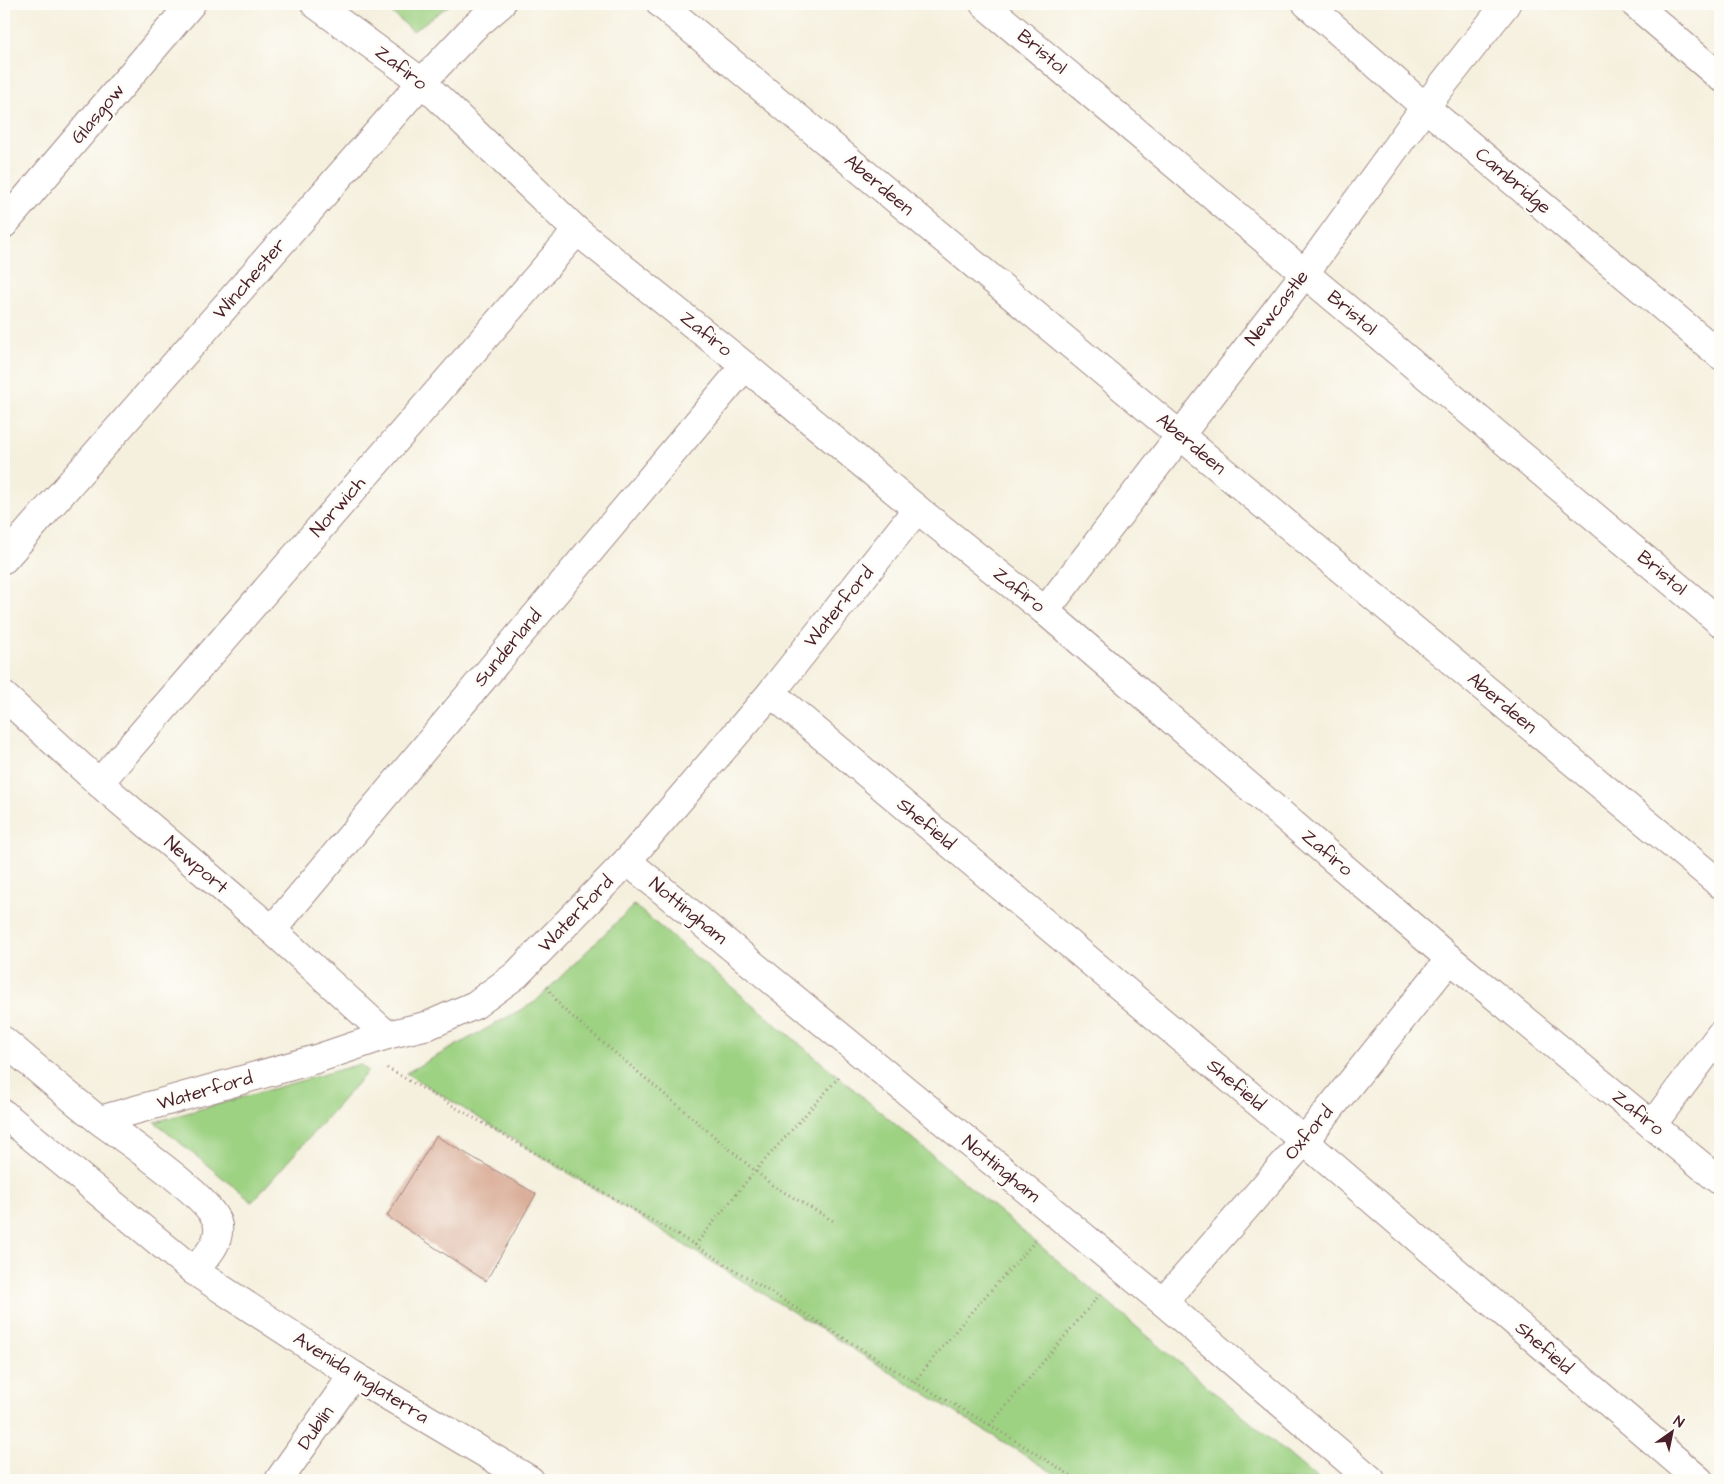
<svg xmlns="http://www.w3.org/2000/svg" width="1724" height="1484" font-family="'Architects Daughter',sans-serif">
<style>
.green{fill:#9ed283;stroke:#747857}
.building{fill:#d9ac96}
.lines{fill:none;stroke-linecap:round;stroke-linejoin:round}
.minor-casing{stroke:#a08884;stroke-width:30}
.path{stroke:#a08884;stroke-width:3;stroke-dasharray:1 4;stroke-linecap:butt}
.minor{stroke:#fff;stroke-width:28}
.labels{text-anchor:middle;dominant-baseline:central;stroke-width:5;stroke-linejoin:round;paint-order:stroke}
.street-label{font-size:19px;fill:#4a1f2b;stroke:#fdfcf7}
</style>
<rect width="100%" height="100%" fill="#fdfcf7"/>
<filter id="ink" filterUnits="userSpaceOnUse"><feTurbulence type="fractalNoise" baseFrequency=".02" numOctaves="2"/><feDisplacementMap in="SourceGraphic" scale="10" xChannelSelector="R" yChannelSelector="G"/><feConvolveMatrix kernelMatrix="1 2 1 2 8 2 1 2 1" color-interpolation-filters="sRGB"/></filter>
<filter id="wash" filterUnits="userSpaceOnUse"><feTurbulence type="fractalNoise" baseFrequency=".0096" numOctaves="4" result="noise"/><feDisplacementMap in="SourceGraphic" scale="20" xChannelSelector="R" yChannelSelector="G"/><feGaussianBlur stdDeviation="1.12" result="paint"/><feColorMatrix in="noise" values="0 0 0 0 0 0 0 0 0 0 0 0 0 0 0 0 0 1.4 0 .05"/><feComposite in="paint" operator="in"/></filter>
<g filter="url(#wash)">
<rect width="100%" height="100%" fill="#f5f0de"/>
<g class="green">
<polygon points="382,4 451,4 413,31"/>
<polygon points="634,905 1319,1480 1065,1480 406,1073 535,1002"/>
<polygon points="360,1064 368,1071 252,1202 155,1122"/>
</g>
<g id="blocks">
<polygon class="building" points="436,1136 536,1194 486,1281 387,1216"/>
</g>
</g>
<g filter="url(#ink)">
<use href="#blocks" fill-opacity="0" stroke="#a08884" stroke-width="1"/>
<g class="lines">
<g class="minor-casing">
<g id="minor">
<polyline points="315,4 422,82 577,231 745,366 917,509 1045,611 1450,959 1720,1181"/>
<polyline points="661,4 1720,884"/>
<polyline points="984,4 1720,622"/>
<polyline points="1307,4 1425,107 1720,355"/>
<polyline points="1635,4 1720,77"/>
<polyline points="4,224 191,4"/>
<polyline points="4,559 422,82 474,27 501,4"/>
<polyline points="1045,611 1305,273 1425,107 1506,4"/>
<polyline points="771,693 1304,1141 1699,1480"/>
<polyline points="4,696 99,783 272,930 387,1035"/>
<polyline points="99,783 577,231"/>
<polyline points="627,861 1163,1302 1371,1480"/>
<polyline points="272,930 745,366"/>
<path d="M4 1041C36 1068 67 1095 100 1121 123 1138 215 1200 218 1226 220 1245 205 1257 194 1271"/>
<polyline points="4,1114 194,1271 353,1375 530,1480"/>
<polyline points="100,1120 316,1059 387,1035 429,1025 475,1005 516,975 627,861 771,693 917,509"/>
<polyline points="1652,1125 1720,1035"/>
<polyline points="1163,1302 1304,1141 1450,959"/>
<polyline points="279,1480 353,1375"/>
</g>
</g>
<g class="path">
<polyline points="547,987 562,1008 772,1185 835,1222"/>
<polyline points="387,1068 695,1245 914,1382 990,1425 1078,1480"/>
<polyline points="695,1245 755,1171 840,1076"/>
<polyline points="914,1382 972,1311 1038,1238"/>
<polyline points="990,1425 1102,1292"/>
</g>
<use href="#minor" class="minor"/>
</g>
</g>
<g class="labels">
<g class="street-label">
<text transform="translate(1042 52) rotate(40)">Bristol</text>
<text transform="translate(401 68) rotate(38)">Zafiro</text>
<text transform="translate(98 114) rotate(-50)">Glasgow</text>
<text transform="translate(1513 181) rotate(40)">Cambridge</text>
<text transform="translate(879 185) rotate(40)">Aberdeen</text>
<text transform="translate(250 279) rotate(-49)">Winchester</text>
<text transform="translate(1277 308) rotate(-52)">Newcastle</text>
<text transform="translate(1352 313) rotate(40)">Bristol</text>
<text transform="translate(706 334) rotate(39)">Zafiro</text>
<text transform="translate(1191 444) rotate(40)">Aberdeen</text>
<text transform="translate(338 507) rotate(-49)">Norwich</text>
<text transform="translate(1662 573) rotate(40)">Bristol</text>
<text transform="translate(1019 590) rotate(39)">Zafiro</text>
<text transform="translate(839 607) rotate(-51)">Waterford</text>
<text transform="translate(508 648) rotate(-50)">Sunderland</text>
<text transform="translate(1502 703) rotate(40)">Aberdeen</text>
<text transform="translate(926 824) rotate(40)">Shefield</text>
<text transform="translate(1327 853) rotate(41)">Zafiro</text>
<text transform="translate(196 865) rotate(41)">Newport</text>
<text transform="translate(688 911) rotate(39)">Nottingham</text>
<text transform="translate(576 914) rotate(-46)">Waterford</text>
<text transform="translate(1236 1085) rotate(40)">Shefield</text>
<text transform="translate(205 1091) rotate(-16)">Waterford</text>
<text transform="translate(1638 1113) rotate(39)">Zafiro</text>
<text transform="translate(1309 1133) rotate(-50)">Oxford</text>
<text transform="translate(1001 1169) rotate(39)">Nottingham</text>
<text transform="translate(1544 1348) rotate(41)">Shefield</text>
<text transform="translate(361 1378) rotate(32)">Avenida Inglaterra</text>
<text transform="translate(316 1428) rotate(-55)">Dublín</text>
</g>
</g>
<rect width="1724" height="1484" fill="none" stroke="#fdfcf7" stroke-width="20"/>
<g transform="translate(1672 1432) rotate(33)" stroke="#fdfcf7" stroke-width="4" paint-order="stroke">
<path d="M0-4L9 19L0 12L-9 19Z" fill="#4a1f2b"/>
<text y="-8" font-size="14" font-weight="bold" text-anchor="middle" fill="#4a1f2b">N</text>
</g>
</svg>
